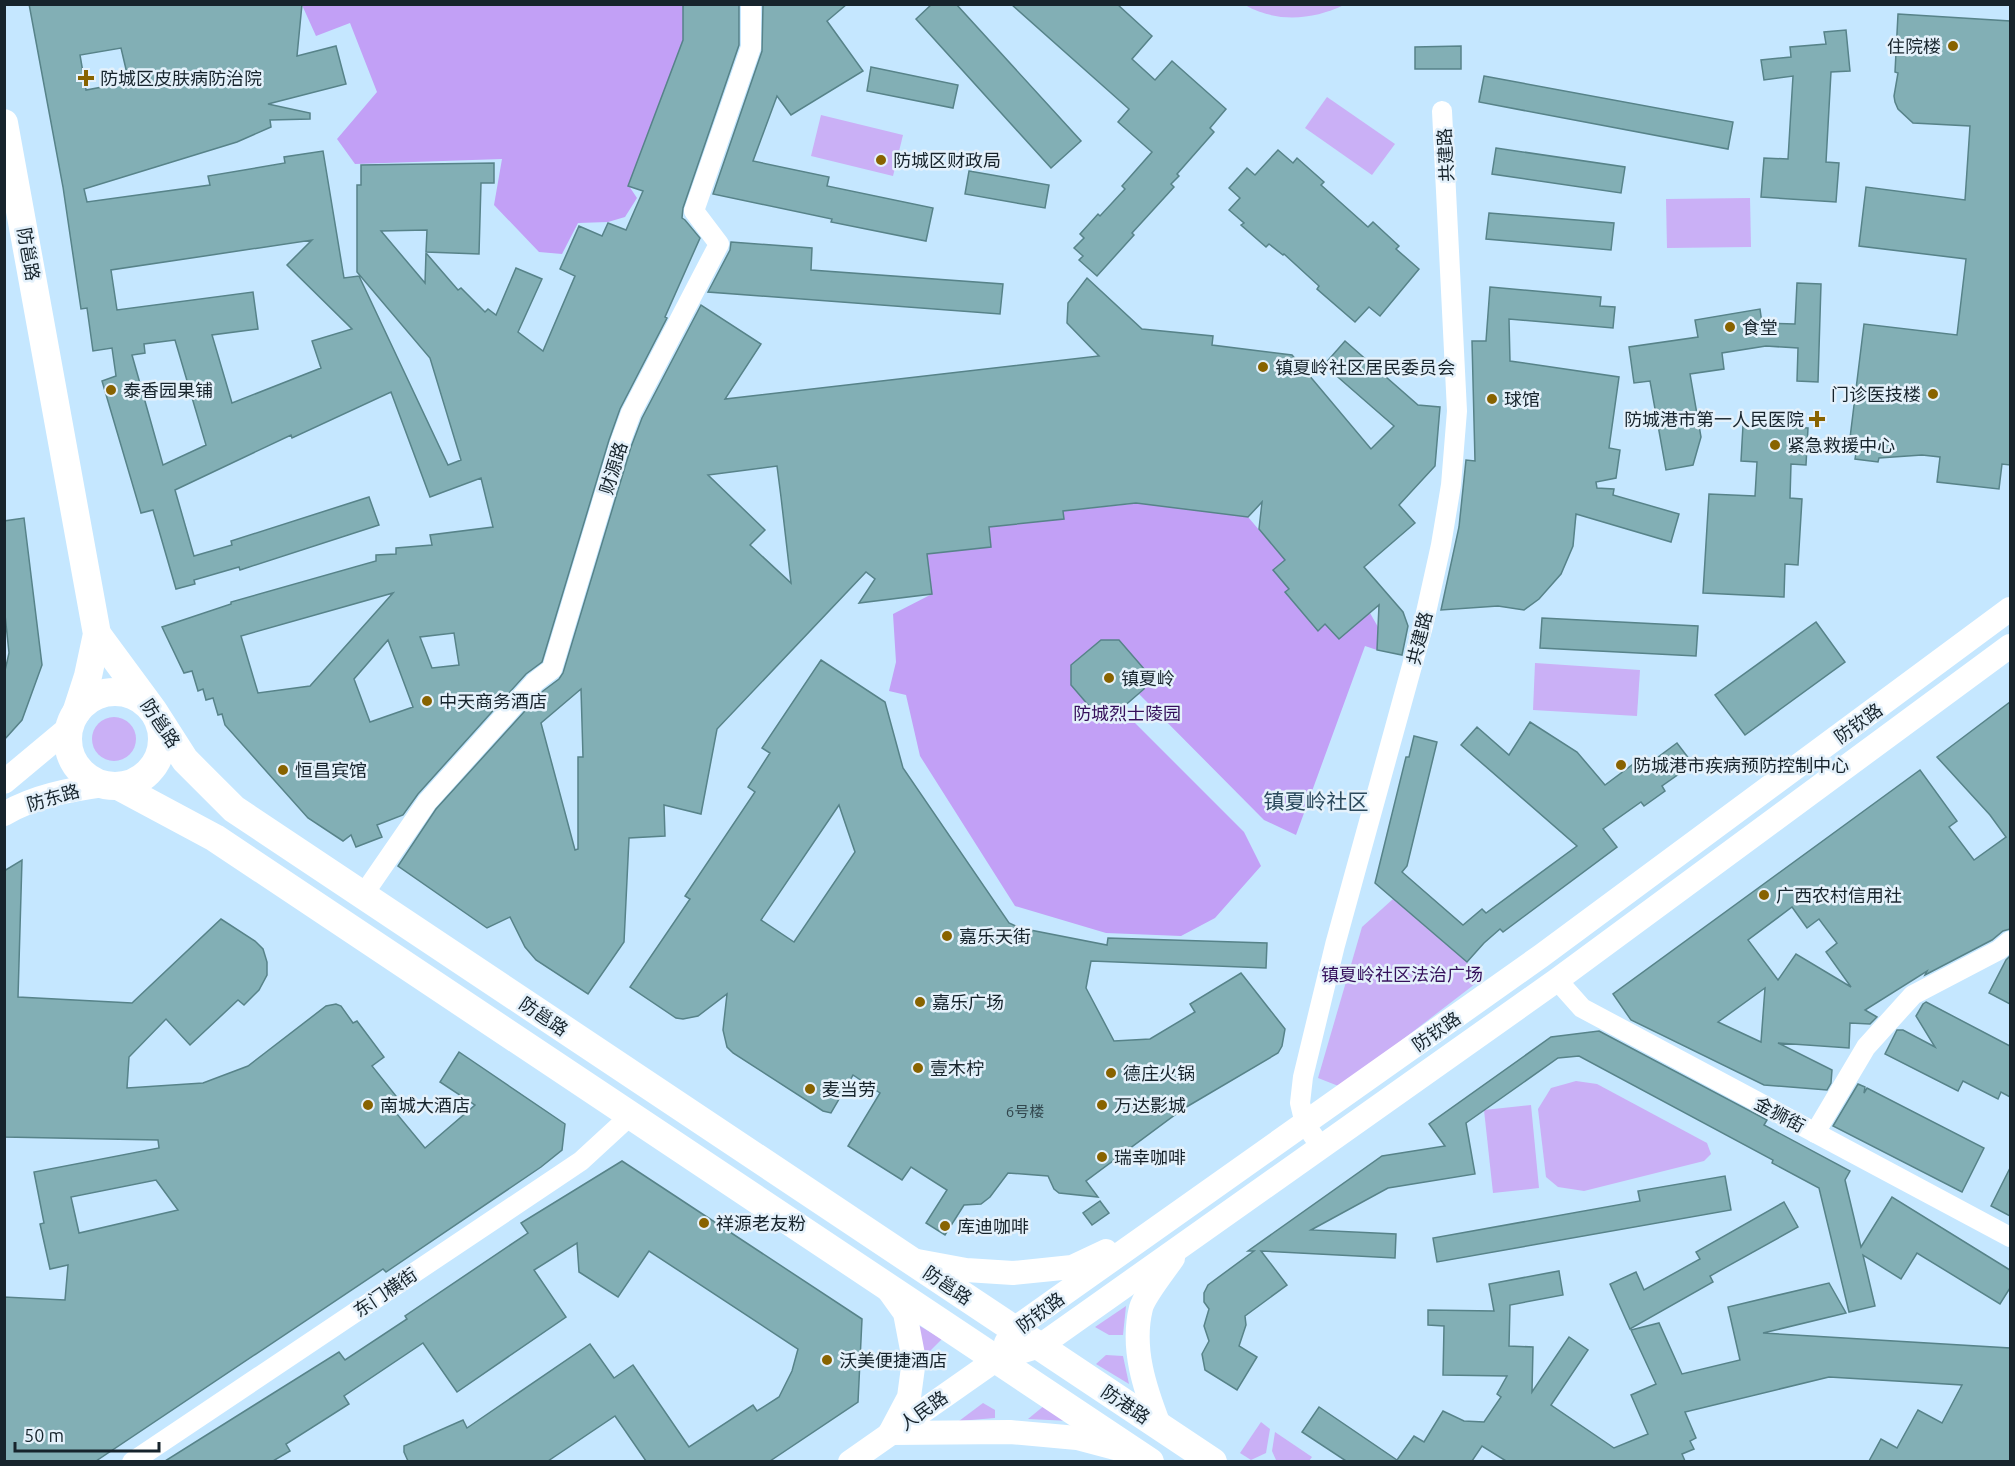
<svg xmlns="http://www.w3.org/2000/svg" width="2015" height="1466" font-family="Ubuntu,'Noto Sans SC',sans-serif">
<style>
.green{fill:#cab0f6}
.forest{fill:#c2a0f6}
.building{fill:#82afb5;stroke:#578389;stroke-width:1.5;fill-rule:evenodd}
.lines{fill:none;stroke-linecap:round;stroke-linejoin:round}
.minor{stroke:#fff;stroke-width:20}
.major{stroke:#fff;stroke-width:24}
.highway{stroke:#fff;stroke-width:28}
.poi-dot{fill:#886300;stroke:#e4f1fb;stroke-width:2}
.labels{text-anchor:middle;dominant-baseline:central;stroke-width:5;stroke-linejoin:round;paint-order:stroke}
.number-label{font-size:15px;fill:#32474e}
.poi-label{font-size:18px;fill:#17242c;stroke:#e4f1fb;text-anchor:start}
.street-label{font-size:18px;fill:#17242c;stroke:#e4f1fb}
.park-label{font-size:18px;fill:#35105b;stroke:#e4f1fb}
.quarter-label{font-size:21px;fill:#2b495c;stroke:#e4f1fb}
</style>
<rect width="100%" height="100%" fill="#c5e7ff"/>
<g class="green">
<path d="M1245 5H1344C1313 20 1276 23 1245 5Z"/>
<polygon points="1327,97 1395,144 1372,175 1305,128"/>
<polygon points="821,115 903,135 893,176 811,156"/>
<polygon points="1750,198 1751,247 1667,248 1666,199"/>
<polygon points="1535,663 1640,670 1637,716 1533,710"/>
<circle cx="114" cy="739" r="22"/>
<polygon points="1393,899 1484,977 1341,1087 1318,1078 1362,927"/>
<polygon points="1576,1081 1597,1084 1707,1143 1711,1154 1704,1161 1584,1191 1558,1187 1546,1177 1538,1109 1551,1088"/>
<polygon points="1531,1105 1539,1188 1493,1193 1484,1110"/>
<polygon points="1126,1306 1123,1335 1109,1335 1095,1327"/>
<polygon points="918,1325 942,1339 929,1352 923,1352"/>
<polygon points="1106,1355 1123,1356 1129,1384 1096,1364"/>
<polygon points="983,1403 995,1410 995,1418 959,1421"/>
<polygon points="1045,1405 1070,1421 1028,1419"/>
<polygon points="1261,1422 1270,1429 1266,1453 1251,1460 1240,1453"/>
<polygon points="1275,1432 1312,1457 1309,1461 1273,1461 1276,1460 1272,1451"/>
</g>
<g class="forest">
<polygon points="302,5 683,5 683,40 629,186 637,198 625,217 608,222 578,223 562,254 539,252 494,205 502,159 355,164 337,139 377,92 350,23 316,36"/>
<polygon points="1141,503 1248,517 1285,560 1273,570 1289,589 1285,593 1317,630 1325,624 1339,639 1370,613 1378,627 1377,650 1365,646 1296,835 1264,820 1139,694 1144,689 1145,670 1119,640 1101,640 1071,665 1071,685 1096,714 1114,715 1121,709 1244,832 1261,866 1215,918 1181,936 1106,933 1015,906 920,756 906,695 889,691 896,662 893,614 932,594 927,554 991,547 989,527 1063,519 1063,511"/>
</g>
<g class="building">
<path d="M29 4H302L297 56 336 46 346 84 268 104 310 113V119L270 120 271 127 237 142 84 189 87 202 210 185 208 176 285 163 284 157 323 151 344 278 359 276 448 465 461 460 430 358 357 272V185H361V165L494 163V183H481L479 254 426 252 427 230 381 231 425 283 426 253 458 290 461 288 485 312 488 309 496 315 516 268 542 279 518 332 543 351 575 276 560 269 579 226 602 236 608 223 626 230 643 191 628 186 683 40V4H739V45L683 208 682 218 685 220 700 238 665 317 667 318 620 409 609 440 542 662 526 674 418 794 403 815 377 825 382 837 356 847 351 835 343 841 308 818 225 725 222 714 218 715 213 698 206 700 203 689 198 691 192 671 184 673 162 627 231 604V602L376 561V555L396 554V548L432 545 430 535 493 527 481 478 430 497 391 392 292 438 291 435 175 490 194 556 232 545 231 541 369 497 379 525 240 570 239 567 194 580 195 584 176 589 153 510 141 513 102 381 116 376 112 348 93 351 87 308 81 309 63 187ZM121 48 129 82 86 90 80 55ZM312 240 287 265 352 329 312 341 321 368 232 403 212 335 258 329 253 292 117 310 111 270ZM175 340 206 445 163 465 132 355 145 353 144 344ZM393 593 310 686 258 693 241 636ZM454 633 459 665 432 668 420 637ZM388 640 413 707 370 722 354 679Z"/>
<polygon points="763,4 847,4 827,21 863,71 791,115 777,96 753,161 829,177 827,186 933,208 926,241 831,222 832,219 713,194 762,51"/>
<polygon points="932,4 956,4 1081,141 1051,168 916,19"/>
<polygon points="1011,4 1117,4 1152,36 1132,59 1155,80 1172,61 1226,109 1210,128 1214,132 1177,174 1179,176 1171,184 1174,187 1132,233 1134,235 1097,276 1079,260 1083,256 1074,248 1084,238 1080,234 1098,214 1100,216 1125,189 1122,186 1152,152 1118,122 1129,109"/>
<polygon points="1898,14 2010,21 2010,465 2002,464 1999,489 1937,482 1940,457 1922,455 1879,458 1878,462 1855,459 1857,447 1849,446 1864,324 1957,335 1966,259 1859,246 1866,187 1965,200 1970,126 1913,123 1898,109 1895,102 1894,96 1898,73 1895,72"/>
<polygon points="1846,30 1850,71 1831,72 1826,162 1839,163 1836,202 1761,197 1764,158 1788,159 1793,76 1764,80 1761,60 1791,57 1790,47 1826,44 1824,32"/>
<polygon points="1461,46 1461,69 1415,69 1415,47"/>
<polygon points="871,67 958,85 953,108 867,91"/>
<polygon points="1484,76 1733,122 1728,149 1479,102"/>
<polygon points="1496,148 1625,167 1621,193 1492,174"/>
<polygon points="1278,150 1293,163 1297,158 1324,182 1321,185 1368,227 1373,222 1399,246 1396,249 1419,269 1380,316 1369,307 1355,322 1317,289 1319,286 1284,254 1283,255 1269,244 1266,247 1241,225 1244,223 1229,210 1240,198 1229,188 1247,168 1255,175"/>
<polygon points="969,171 1049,185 1045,208 965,194"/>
<polygon points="1489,213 1614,223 1611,250 1486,239"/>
<polygon points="731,242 812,248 811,270 1003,284 1000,314 708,292 730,250"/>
<path d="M1087 278 1142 329 1213 336 1212 345 1292 355 1371 449 1394 426 1324 365 1345 341 1418 405 1440 407 1435 466 1399 505 1415 523 1364 567 1403 612 1408 626 1402 655 1377 650 1379 605 1339 639 1325 624 1318 631 1285 592 1289 589 1273 570 1285 560 1259 529 1262 502 1248 517 1136 503 1063 511 1064 519 989 527 991 547 927 554 932 594 859 603 875 579 866 572 717 729 701 814 664 805 665 836 629 838 624 942 588 994 536 960 525 947 510 917 487 928 398 866 436 809 543 691 559 679 563 673 631 447 642 418 701 305 761 344 725 399 1099 356 1067 323 1068 303ZM777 466 781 497 791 583 750 545 765 530 708 475ZM581 689 583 757H578V849L575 850 541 723Z"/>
<polygon points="1797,283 1821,284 1818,382 1797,381 1798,348 1766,346 1722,353 1724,369 1690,374 1701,437 1693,465 1666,470 1650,381 1634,383 1629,347 1698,337 1695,320 1760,309 1762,323 1795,324"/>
<polygon points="1490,287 1601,297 1600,306 1615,307 1613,328 1509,319 1510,361 1619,377 1609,448 1620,450 1616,478 1596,482 1597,488 1614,489 1613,495 1679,514 1671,542 1576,514 1573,546 1561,574 1539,599 1524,610 1498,606 1441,610 1459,527 1466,460 1475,461 1472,341 1486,341"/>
<polygon points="1743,425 1808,428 1806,465 1791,464 1790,498 1802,499 1798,565 1785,564 1784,597 1703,593 1709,494 1755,496 1757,462 1741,461"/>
<polygon points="24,518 42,665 22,720 4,740 4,675 9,653 4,605 4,521"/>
<polygon points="1542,618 1698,626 1696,656 1540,648"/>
<polygon points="1816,622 1845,662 1745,735 1715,695"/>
<polygon points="1101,640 1119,640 1145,670 1144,689 1114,715 1096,714 1071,685 1071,665"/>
<path d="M821 660 885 702 903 768 1009 923 1020 928 1107 945 1108 938 1267 943 1266 968 1091 961 1086 988 1114 1041 1150 1039 1195 1012 1190 1004 1241 973 1285 1029 1282 1046 1278 1053 1183 1109 1086 1181 1098 1197 1059 1193 1054 1189 1048 1176 1008 1173 990 1197 981 1204 964 1205 945 1235 926 1223 947 1190 911 1167 902 1180 848 1146 880 1093 853 1075 831 1113 823 1111 733 1053 727 1047 723 1030 727 994 698 1016 683 1019 676 1018 630 987 690 899 685 896 755 792 748 787 770 753 762 748ZM839 805 855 852 794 942 761 920Z"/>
<path d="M2010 702V929L2003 931 1992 940 1925 975 1927 971 1865 1010 1877 1017 1870 1024 1850 1023 1849 1048 1778 1043 1832 1070 1831 1083 1827 1090 1764 1085 1631 1020 1613 994 1920 770 1957 821 1949 827 1974 860 2006 837 1990 815 1937 757ZM1792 907 1807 928 1819 919 1837 943 1826 952 1851 987 1796 954 1778 980 1748 940ZM1765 988 1761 1042 1718 1022Z"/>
<polygon points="1530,722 1577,752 1605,785 1640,759 1646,766 1677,743 1693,764 1662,786 1665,791 1644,806 1641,802 1603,829 1617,847 1503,932 1500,929 1484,943 1467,962 1375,883 1406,757 1409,757 1414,736 1437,742 1407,866 1402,872 1463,925 1482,909 1486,913 1577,846 1461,745 1477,727 1509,755"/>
<path d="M22 860 18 997 132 1003 221 919 255 941 263 949 267 962V975L259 990 244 1005 238 1000 190 1045 166 1019 129 1057 127 1088 203 1083 248 1066 326 1006 336 1004 341 1006 353 1023 357 1021 384 1057 372 1066 396 1096 387 1102 425 1148 475 1105 440 1082 459 1052 565 1124 562 1150 541 1167 386 1272 383 1269 96 1461H4V1297L65 1300 68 1265 50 1269 40 1224 44 1223 34 1172 159 1148 158 1140 4 1137V871ZM156 1180 178 1210 79 1233 71 1197Z"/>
<polygon points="2010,956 2010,1004 1989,993 2006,960"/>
<polygon points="1926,1002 2010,1046 2010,1097 2001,1092 1998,1099 1963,1081 1958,1091 1885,1054 1897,1030 1903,1030 1935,1047 1916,1016 1923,1004"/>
<polygon points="1599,1031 1767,1120 1764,1125 1850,1171 1845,1180 1861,1247 1892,1197 2010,1270 2010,1288 2000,1304 1917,1253 1901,1279 1863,1255 1875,1306 1849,1312 1819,1188 1772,1163 1773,1160 1579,1056 1558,1058 1466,1123 1475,1174 1388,1188 1311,1230 1396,1234 1395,1258 1261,1251 1287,1285 1245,1316 1246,1325 1239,1346 1257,1357 1237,1390 1205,1370 1202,1354 1209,1341 1204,1326 1209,1309 1204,1302 1204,1293 1208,1285 1254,1251 1248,1251 1382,1156 1445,1146 1429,1124 1551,1037"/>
<polygon points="1858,1084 1865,1087 1864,1093 1867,1088 1984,1148 1962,1192 1833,1126"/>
<polygon points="622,1161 862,1319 858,1402 770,1461 646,1461 615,1416 548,1461 408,1461 404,1452 404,1446 463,1420 467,1428 590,1344 614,1378 633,1365 689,1447 753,1405 757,1411 779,1397 792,1371 798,1349 649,1251 618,1297 579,1272 577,1243 534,1270 566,1317 457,1392 423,1343 344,1396 349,1404 286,1444 290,1451 273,1461 165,1461 339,1352 345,1360 407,1319 405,1316 528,1233 521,1223"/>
<polygon points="2010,1168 2010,1216 1991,1206"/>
<polygon points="1725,1176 1731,1210 1437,1262 1433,1238 1640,1201 1638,1191"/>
<polygon points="1100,1201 1109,1213 1092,1225 1083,1213"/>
<polygon points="1784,1202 1798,1227 1710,1276 1713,1282 1630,1329 1610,1284 1636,1272 1644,1290 1700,1259 1696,1252"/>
<polygon points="1559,1271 1563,1295 1510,1305 1509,1346 1533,1347 1532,1392 1569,1337 1588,1350 1551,1405 1614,1448 1648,1434 1631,1395 1656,1384 1631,1330 1659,1323 1682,1374 1740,1360 1728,1307 1829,1283 1846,1313 1763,1333 2010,1348 2010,1461 1869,1461 1881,1439 1897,1448 1918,1410 1942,1423 1962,1385 1829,1377 1685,1412 1696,1438 1690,1441 1694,1449 1682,1454 1685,1461 1506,1461 1482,1446 1472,1461 1346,1461 1302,1432 1319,1407 1397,1460 1414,1436 1424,1442 1443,1411 1464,1421 1484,1422 1501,1397 1497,1394 1507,1376 1443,1375 1444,1326 1428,1325 1428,1310 1494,1311 1489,1284"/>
</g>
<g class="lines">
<g class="minor">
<polyline points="363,895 427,802 535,682 552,669 620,443 631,413 719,244 694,211 751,47 751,4"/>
<polyline points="1557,980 1582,1008 2010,1237"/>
<polyline points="1815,1133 1866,1047 1913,995 1999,950 2010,941"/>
<polyline points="1321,1147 1305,1124 1300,1103 1303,1077 1335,945 1423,626 1441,545 1451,485 1457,411 1442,111"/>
<polyline points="132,1462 581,1161 631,1115"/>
</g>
<g class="major">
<polyline points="4,782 70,727"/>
<path d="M4 814C35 796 68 790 103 785"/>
<polyline points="912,1260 966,1270 1013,1273 1072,1267 1106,1251"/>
<polyline points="887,1288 905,1313 914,1360 909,1397 891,1431"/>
<polyline points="1006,1343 1014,1329 1541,956 2010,609"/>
<path d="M1159 1425C1145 1389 1131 1348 1141 1308 1144 1296 1165 1270 1173 1258"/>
<polyline points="890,1433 1010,1432 1077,1438 1126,1451"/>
<polyline points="850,1462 997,1359 1040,1346 1557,980 2010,646"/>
</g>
<g class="highway">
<polyline points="4,123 97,634 88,676 76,713"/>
<polyline points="97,634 153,710 185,760 234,809 1213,1462"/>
<circle cx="115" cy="739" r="47"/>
<polyline points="118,786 215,838 1150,1462"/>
</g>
</g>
<g class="poi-dot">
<circle cx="1953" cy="46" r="6"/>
<path d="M83 69h6v6h6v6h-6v6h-6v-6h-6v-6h6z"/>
<circle cx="881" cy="160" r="6"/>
<circle cx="1730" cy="327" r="6"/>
<circle cx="1263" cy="367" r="6"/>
<circle cx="111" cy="390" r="6"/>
<circle cx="1933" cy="394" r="6"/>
<circle cx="1492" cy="399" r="6"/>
<path d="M1814 410h6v6h6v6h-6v6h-6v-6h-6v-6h6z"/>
<circle cx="1775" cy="445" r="6"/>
<circle cx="1109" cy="678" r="6"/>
<circle cx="427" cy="701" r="6"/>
<circle cx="1621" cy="765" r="6"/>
<circle cx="283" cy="770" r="6"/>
<circle cx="1764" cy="895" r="6"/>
<circle cx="947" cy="936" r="6"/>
<circle cx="920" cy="1002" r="6"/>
<circle cx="918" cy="1068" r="6"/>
<circle cx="1111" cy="1073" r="6"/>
<circle cx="810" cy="1089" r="6"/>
<circle cx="368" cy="1105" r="6"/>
<circle cx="1102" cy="1105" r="6"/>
<circle cx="1102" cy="1157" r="6"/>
<circle cx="704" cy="1223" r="6"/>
<circle cx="945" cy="1226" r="6"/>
<circle cx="827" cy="1360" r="6"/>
</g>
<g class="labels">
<g class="number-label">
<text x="1025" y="1111">6号楼</text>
</g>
<g class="poi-label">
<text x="1941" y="46" text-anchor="end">住院楼</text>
<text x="100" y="78">防城区皮肤病防治院</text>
<text x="893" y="160">防城区财政局</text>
<text x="1742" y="327">食堂</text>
<text x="1275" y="367">镇夏岭社区居民委员会</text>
<text x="123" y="390">泰香园果铺</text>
<text x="1921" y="394" text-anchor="end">门诊医技楼</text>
<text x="1504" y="399">球馆</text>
<text x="1804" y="419" text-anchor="end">防城港市第一人民医院</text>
<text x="1787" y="445">紧急救援中心</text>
<text x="1121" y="678">镇夏岭</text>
<text x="439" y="701">中天商务酒店</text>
<text x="1633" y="765">防城港市疾病预防控制中心</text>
<text x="295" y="770">恒昌宾馆</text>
<text x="1776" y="895">广西农村信用社</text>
<text x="959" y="936">嘉乐天街</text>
<text x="932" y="1002">嘉乐广场</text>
<text x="930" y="1068">壹木柠</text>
<text x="1123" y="1073">德庄火锅</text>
<text x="822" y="1089">麦当劳</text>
<text x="380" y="1105">南城大酒店</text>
<text x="1114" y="1105">万达影城</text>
<text x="1114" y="1157">瑞幸咖啡</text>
<text x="716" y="1223">祥源老友粉</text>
<text x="957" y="1226">库迪咖啡</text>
<text x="839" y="1360">沃美便捷酒店</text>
</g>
<g class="street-label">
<text transform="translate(1445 155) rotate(-93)">共建路</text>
<text transform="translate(29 254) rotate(80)">防邕路</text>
<text transform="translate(613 468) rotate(-73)">财源路</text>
<text transform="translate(1419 638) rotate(-76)">共建路</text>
<text transform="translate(161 723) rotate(56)">防邕路</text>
<text transform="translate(1858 723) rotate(-36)">防钦路</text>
<text transform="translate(53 797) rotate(-16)">防东路</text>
<text transform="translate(544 1016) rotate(34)">防邕路</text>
<text transform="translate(1436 1031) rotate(-35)">防钦路</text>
<text transform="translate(1780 1114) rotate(28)">金狮街</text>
<text transform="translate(948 1285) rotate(34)">防邕路</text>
<text transform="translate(385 1292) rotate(-34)">东门横街</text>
<text transform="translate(1040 1312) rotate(-37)">防钦路</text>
<text transform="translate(1126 1404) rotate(34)">防港路</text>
<text transform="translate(923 1410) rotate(-35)">人民路</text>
</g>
<g class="park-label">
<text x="1127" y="713">防城烈士陵园</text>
<text x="1402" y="974">镇夏岭社区法治广场</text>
</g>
<g class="quarter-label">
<text x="1316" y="801">镇夏岭社区</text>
</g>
</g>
<rect width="2015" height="1466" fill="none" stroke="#17242c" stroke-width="12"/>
<path d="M15 1442v9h144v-9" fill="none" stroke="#17242c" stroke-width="3"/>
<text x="24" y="1442" font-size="18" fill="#17242c" stroke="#e4f1fb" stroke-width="4.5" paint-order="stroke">50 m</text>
</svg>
